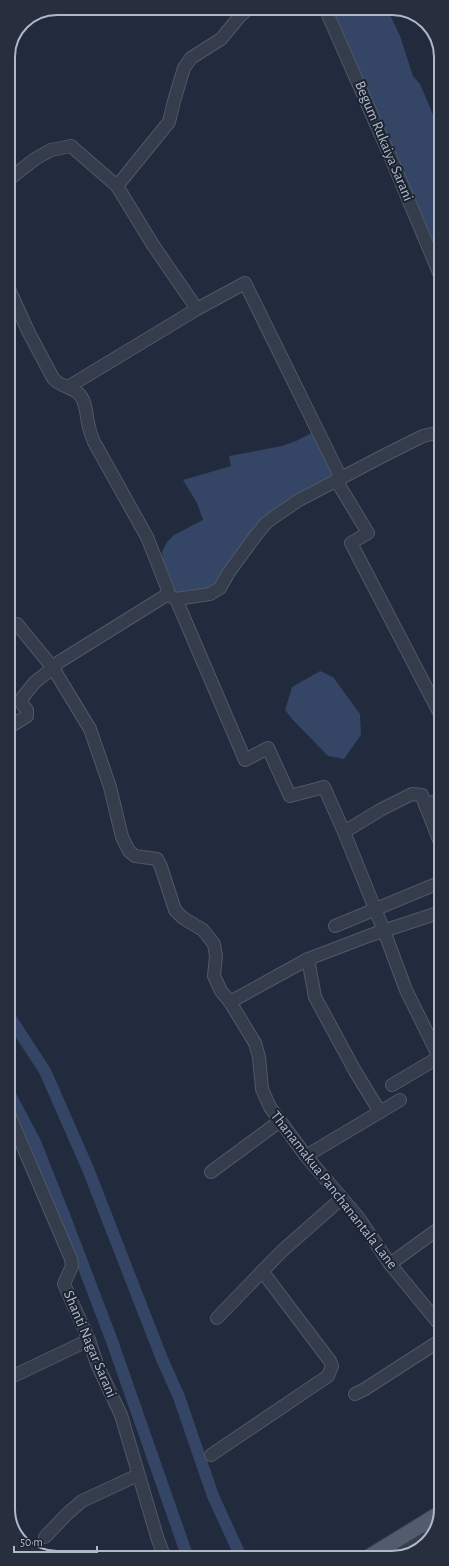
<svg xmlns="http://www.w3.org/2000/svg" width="449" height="1566" font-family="'Alegreya Sans',sans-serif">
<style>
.water{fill:#344565}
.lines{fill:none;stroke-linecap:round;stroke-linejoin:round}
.canal{stroke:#344565;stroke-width:12}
.minor-casing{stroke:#505867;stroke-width:14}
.major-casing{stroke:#3e4655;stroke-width:17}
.minor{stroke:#353d4d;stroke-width:12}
.major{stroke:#535c6d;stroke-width:15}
.labels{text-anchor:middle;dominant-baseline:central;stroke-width:4;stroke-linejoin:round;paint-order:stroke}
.street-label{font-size:15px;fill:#b1b8c8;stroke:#1b2231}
.rim{fill:none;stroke:#b1b8c8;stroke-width:2}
</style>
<rect width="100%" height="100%" fill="#212b3d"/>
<g class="water">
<polygon points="329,8 387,8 400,36 413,76 420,84 440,131 440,266"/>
<polygon points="319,429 341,473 297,495 260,520 230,559 214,585 208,589 176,594 171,583 171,578 163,561 162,552 167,542 174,535 203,520 197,503 183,480 231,466 229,456 282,446 296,441"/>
<polygon points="320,671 333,677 360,714 361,735 344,759 328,756 293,720 285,710 292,687"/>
</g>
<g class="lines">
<g class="canal">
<polyline points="9,1016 45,1071 88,1169 162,1359 179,1397 213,1496 241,1557"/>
<polyline points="9,1093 35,1142 67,1223 112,1341 188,1558"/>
</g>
<g class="minor-casing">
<g id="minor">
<polyline points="325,8 391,158 440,275"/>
<polyline points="8,180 35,159 51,150 71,146 117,186 153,245 197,309"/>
<polyline points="117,186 169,122 174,101 184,68 191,58 221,39 240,16 249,8"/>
<path d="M8 287 29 333 53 378C60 387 71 386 79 394 87 402 86 417 89 427 90 432 92 437 94 442L147 537 168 590 165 596 59 662 53 668 90 729 110 787 122 837 129 851 135 856 157 859 161 867 175 910 183 918 203 930 214 944 216 956 214 976 221 991 230 1002 255 1043 259 1057 262 1089 270 1107 306 1156 358 1217 390 1264 441 1326"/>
<polyline points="68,387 197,309 245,283 341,478"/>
<polyline points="336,480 368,533 351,543 440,714"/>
<polyline points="170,596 176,599 210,594 220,588 229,572 256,535 266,523 274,517 299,500 383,456 423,436 440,432"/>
<polyline points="176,599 245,760 268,748 290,796 324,787 344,832 384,931 406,990 439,1057"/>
<polyline points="8,631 17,624 53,668 35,682 22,698 22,704 27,710 27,716 8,728"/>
<polyline points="425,805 441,799"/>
<polyline points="344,832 382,809 412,794 422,795 423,799 441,845"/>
<polyline points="335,926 441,882"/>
<polyline points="308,959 315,997 355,1071 380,1112"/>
<polyline points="230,1002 308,959 371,935 441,912"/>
<polyline points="392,1085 441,1056"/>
<polyline points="9,1114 71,1259 72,1266 64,1284 89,1340 97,1364 121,1415 158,1540 165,1558"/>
<polyline points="306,1156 400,1100"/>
<polyline points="211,1172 280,1121"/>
<polyline points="390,1264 441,1227"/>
<polyline points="217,1318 282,1251 342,1198"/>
<polyline points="9,1378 89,1340"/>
<polyline points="355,1394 365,1389 441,1340"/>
<polyline points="211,1455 328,1376 332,1366 330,1361 262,1271"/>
<polyline points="45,1537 67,1514 82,1501 138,1475"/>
<polyline points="391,1557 431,1536"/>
</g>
</g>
<g class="major-casing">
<polyline id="major" points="369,1557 439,1514"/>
</g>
<use href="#minor" class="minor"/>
<use href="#major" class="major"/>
</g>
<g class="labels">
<g class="street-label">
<text transform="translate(384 141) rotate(67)">Begum Rukaiya Sarani</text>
<text transform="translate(334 1190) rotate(52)">Thanamakua Panchanantala Lane</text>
<text transform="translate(90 1344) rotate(67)">Shanti Nagar Sarani</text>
</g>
</g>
<path d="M0 0H449V1566H0ZM57 15H392A42 42 0 0 1 434 57V1509A42 42 0 0 1 392 1551H57A42 42 0 0 1 15 1509V57A42 42 0 0 1 57 15Z" fill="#272e3d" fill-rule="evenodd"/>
<path class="rim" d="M57 15H392A42 42 0 0 1 434 57V1509A42 42 0 0 1 392 1551H57A42 42 0 0 1 15 1509V57A42 42 0 0 1 57 15Z"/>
<path d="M14 1546v6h83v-6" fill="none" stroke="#b1b8c8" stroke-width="2"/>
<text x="20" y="1546" font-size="12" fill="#b1b8c8" stroke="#1b2231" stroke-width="3" paint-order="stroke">50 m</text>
</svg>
